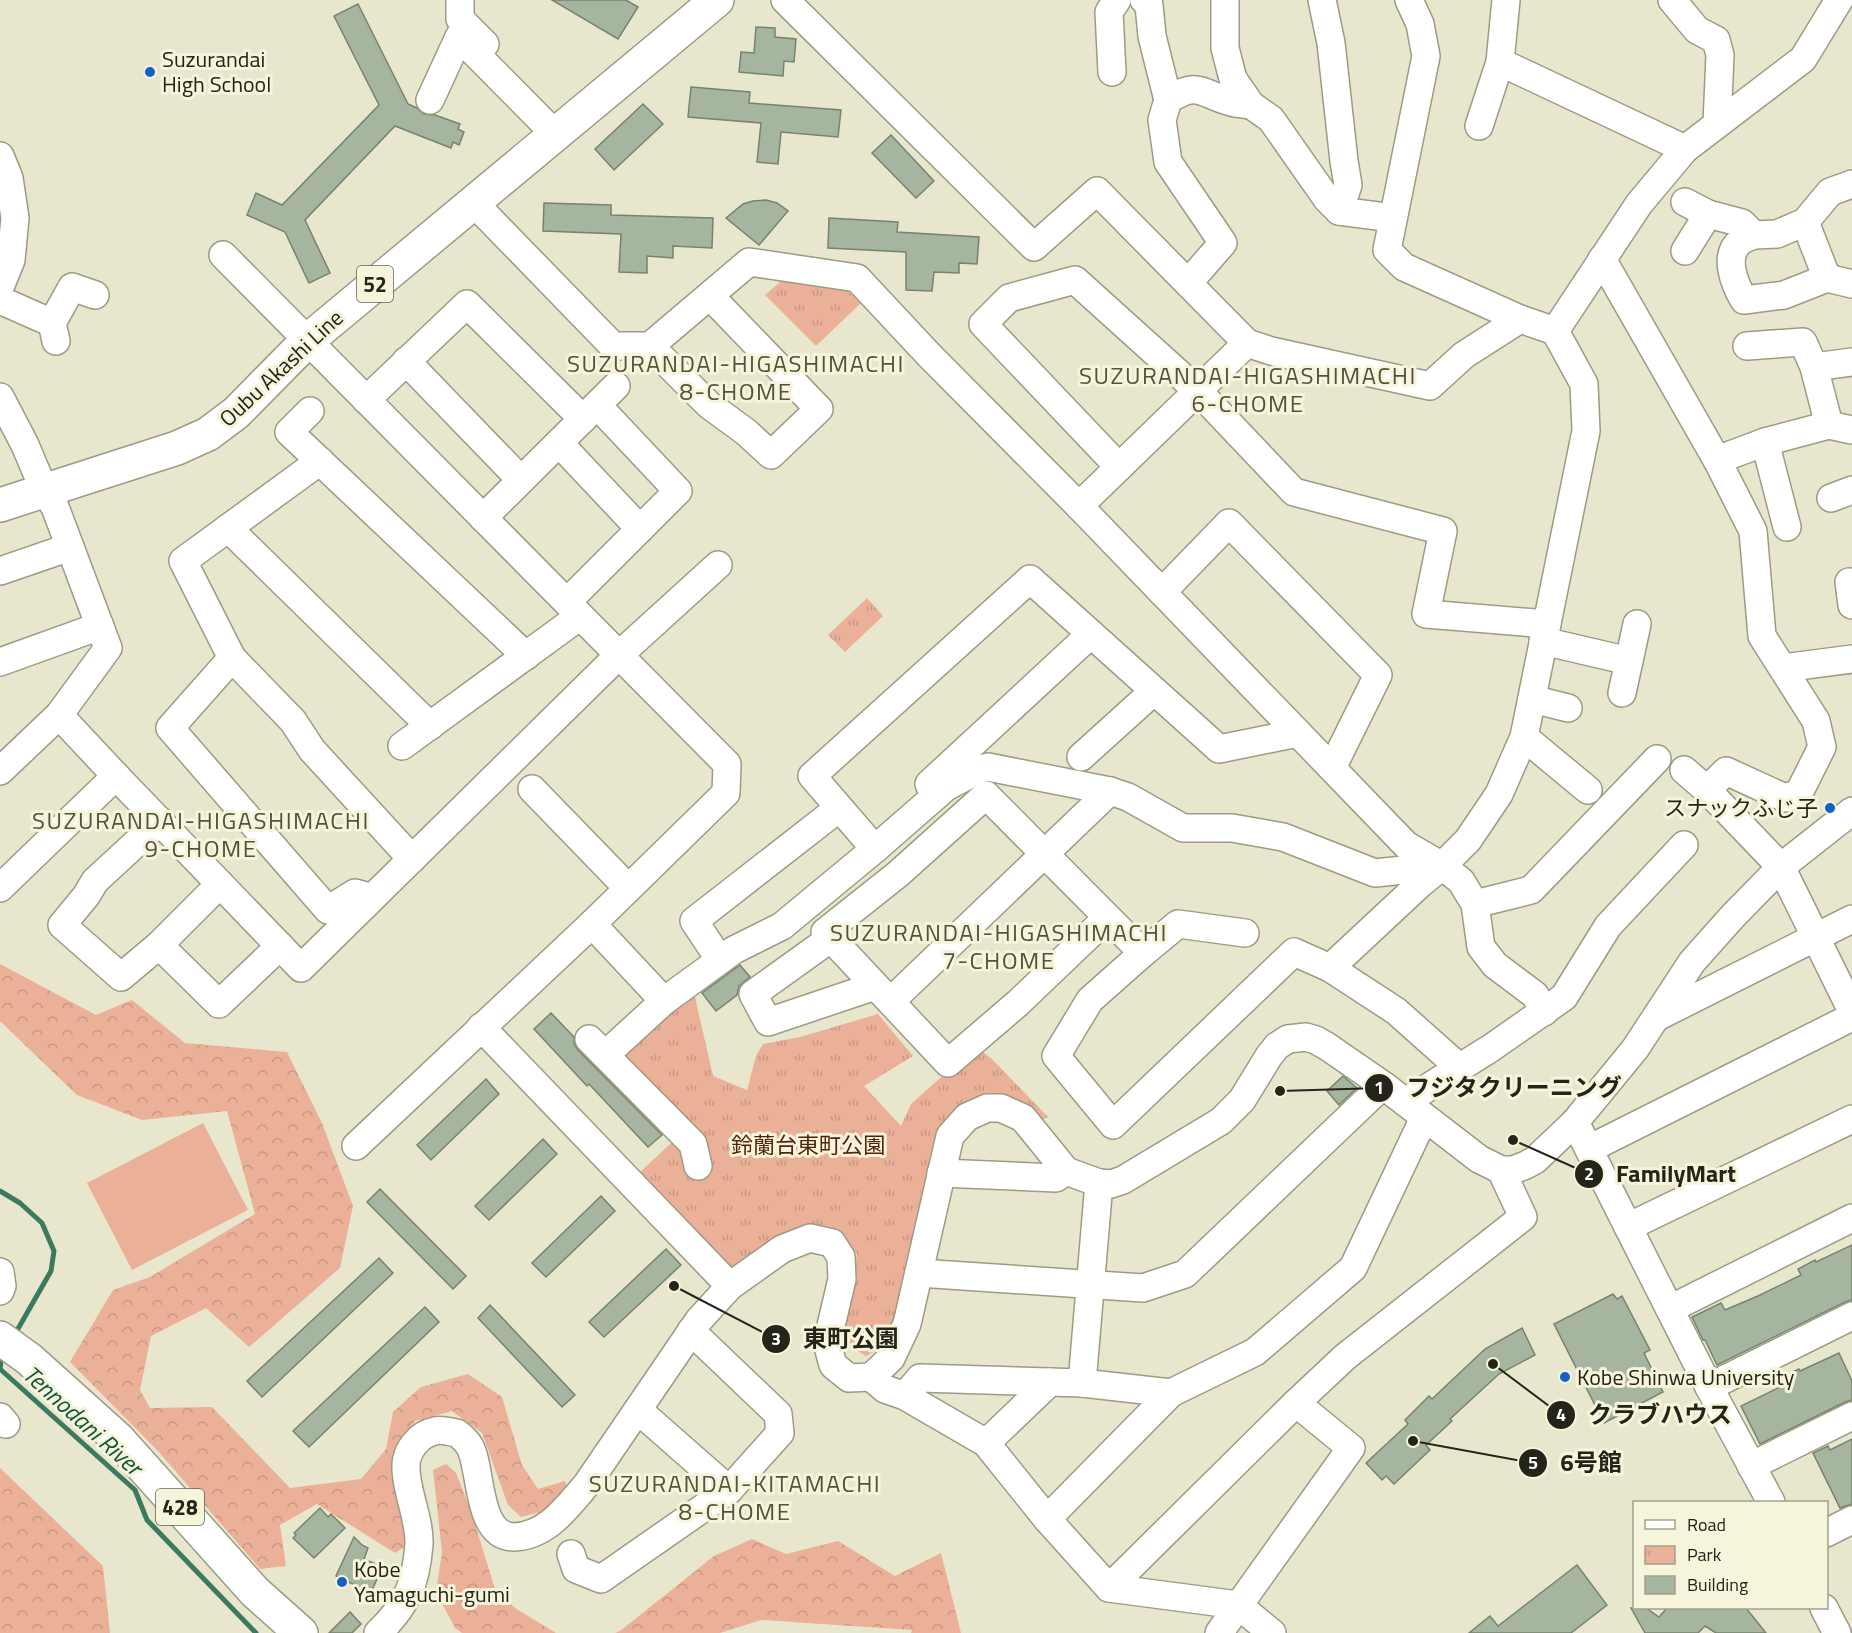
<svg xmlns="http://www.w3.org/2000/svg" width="1852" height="1633" font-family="'Titillium Web','Noto Sans JP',sans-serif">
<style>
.forest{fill:url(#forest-crowns)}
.park{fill:url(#park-tufts)}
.pitch{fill:#ebb098}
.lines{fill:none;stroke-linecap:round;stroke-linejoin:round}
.stream{stroke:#3c7a60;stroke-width:5}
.building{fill:#a6b59f;stroke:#76836f;stroke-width:1.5}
.minor-casing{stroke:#9c9b83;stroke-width:30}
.major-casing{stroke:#9c9b83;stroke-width:36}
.highway-casing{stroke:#9c9b83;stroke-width:36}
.minor{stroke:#fff;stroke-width:27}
.major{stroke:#fff;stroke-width:33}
.highway{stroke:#fff;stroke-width:33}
.poi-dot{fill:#145fca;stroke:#f6f4da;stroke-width:2}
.labels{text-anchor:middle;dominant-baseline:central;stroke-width:6;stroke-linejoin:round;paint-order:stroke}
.shield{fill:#f6f4da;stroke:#636254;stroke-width:1.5}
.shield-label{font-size:21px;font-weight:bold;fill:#24241a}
.poi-label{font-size:22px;fill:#24241a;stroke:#f6f4da;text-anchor:start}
.street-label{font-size:22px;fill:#24241a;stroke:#f6f4da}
.park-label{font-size:22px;fill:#51220d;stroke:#f6f4da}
.neighbourhood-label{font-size:24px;letter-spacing:1.5px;fill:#54523c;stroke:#f6f4da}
.water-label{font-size:24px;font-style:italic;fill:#0f563f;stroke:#f6f4da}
.leader{fill:none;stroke:#24241a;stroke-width:2}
.callout-dot{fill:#24241a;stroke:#f6f4da;stroke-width:2}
.mark-label{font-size:18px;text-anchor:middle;font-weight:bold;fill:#fff}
.callout-label{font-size:24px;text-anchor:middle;font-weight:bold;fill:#24241a;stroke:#f6f4da;stroke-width:6;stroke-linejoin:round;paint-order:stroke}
</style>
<defs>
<pattern id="forest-crowns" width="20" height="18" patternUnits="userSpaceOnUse" patternTransform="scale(1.5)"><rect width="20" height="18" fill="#ebb098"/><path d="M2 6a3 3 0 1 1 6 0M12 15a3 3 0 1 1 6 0" fill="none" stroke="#c99782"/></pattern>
<pattern id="park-tufts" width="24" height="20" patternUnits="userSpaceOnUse" patternTransform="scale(1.5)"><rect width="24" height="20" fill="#ebb098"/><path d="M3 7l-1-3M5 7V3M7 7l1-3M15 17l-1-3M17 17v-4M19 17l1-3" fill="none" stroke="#c99782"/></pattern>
</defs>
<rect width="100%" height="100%" fill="#e8e7cd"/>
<g class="forest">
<polygon points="0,964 96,1015 132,1000 185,1043 287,1052 322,1123 353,1206 340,1268 249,1347 206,1308 151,1336 140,1390 150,1408 212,1407 290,1488 361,1479 386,1449 393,1412 421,1387 468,1374 502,1397 522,1465 538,1489 565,1481 568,1489 549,1510 521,1517 508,1505 482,1433 452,1411 415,1421 399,1443 408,1545 395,1553 317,1504 280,1525 286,1566 260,1569 158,1451 70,1362 113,1290 150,1277 255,1214 227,1111 142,1120 77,1095 0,1021"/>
<polygon points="446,1464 456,1473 471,1511 495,1589 515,1608 556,1633 462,1633 455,1628 436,1592 442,1552 433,1470"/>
<polygon points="0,1468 103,1566 110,1633 0,1633"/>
<polygon points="752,1539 786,1554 838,1541 895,1576 941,1553 961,1633 911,1633 912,1630 761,1620 720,1633 615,1633 620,1631 714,1556"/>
</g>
<g class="park">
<polygon points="788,275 842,286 861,303 816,346 765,295"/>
<polygon points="867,598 883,616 845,652 828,635"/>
<polygon points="694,993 713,1076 747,1090 756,1056 763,1044 800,1037 878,1014 913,1056 864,1086 901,1126 911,1104 976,1046 993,1060 1048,1117 1038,1122 953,1114 889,1344 866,1356 848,1345 839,1336 857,1254 841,1237 805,1227 730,1268 637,1175 686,1129 620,1061 655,1018"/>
</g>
<polygon class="pitch" points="203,1123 248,1210 132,1270 87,1183"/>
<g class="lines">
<g class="stream">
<polyline points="0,1191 20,1203 42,1223 54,1251 51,1271 15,1334"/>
<polyline points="2,1354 0,1369 135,1490 147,1520 256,1633"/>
</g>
</g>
<g class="building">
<polygon points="552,0 626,0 638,7 618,39"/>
<polygon points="358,4 408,104 417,108 424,114 435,115 460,124 458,129 464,132 459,145 453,142 451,148 395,126 305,220 330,273 309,283 285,232 247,215 256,193 282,205 379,105 334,16"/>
<polygon points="756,27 775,28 775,37 796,39 794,62 784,61 783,76 739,72 741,52 754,53"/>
<polygon points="691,87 750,92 749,103 841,110 838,137 781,132 778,164 757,162 761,123 688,117"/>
<polygon points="643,104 663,124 614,170 595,149"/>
<polygon points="891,135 934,181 916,198 872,153"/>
<polygon points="766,200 777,203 788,211 759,245 726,218 743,204 753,201"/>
<polygon points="544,203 611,205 611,215 713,218 712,248 673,246 673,258 647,256 647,273 619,272 621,234 543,231"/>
<polygon points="829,218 898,222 897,232 979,237 977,264 959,263 959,273 934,272 932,291 906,290 906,252 828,248"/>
<polygon points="740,965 750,977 739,986 737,995 716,1011 702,993"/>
<polygon points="551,1013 574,1037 574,1044 578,1050 662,1135 648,1147 589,1084 587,1086 534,1029"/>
<polygon points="1343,1076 1357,1088 1339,1105 1327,1091"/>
<polygon points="486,1079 499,1094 431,1160 417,1145"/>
<polygon points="543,1139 557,1154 489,1220 475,1206"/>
<polygon points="380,1189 466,1276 453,1289 367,1202"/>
<polygon points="601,1196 615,1211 546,1277 532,1263"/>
<polygon points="1852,1245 1852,1300 1845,1302 1717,1365 1705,1340 1703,1340 1692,1317 1721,1303 1725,1310 1758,1296 1801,1275 1798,1269 1815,1260 1816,1262"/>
<polygon points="666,1249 681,1265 604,1337 589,1322"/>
<polygon points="379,1258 393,1273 262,1397 247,1381"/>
<polygon points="1613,1294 1617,1299 1622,1296 1650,1350 1644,1353 1663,1392 1604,1423 1554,1324"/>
<polygon points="490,1305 575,1395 562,1407 478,1318"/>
<polygon points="425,1307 439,1322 309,1447 293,1431"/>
<polygon points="1522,1328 1535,1355 1499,1374 1450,1419 1452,1421 1426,1445 1430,1450 1394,1484 1386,1476 1382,1480 1366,1463 1408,1424 1405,1420 1429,1396 1432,1399 1485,1349"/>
<polygon points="1839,1353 1852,1381 1852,1400 1845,1402 1760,1444 1741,1406 1782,1386 1778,1379 1799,1369 1800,1371"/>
<polygon points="1852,1439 1852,1504 1840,1508 1813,1453 1828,1446 1830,1450"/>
<polygon points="320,1508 328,1517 331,1514 345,1528 314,1558 293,1538 296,1535 294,1533"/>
<polygon points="354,1537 362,1545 368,1548 364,1559 382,1567 371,1593 336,1576"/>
<polygon points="1577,1565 1607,1605 1571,1633 1469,1633 1490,1616 1498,1626"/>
<polygon points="1631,1608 1646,1608 1659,1617 1667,1608 1746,1608 1766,1633 1716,1633 1705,1626 1698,1633 1645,1633"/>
<polygon points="350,1612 361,1624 352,1633 329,1633"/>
</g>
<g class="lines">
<g class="minor-casing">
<g id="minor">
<polyline points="460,0 460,19 485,44"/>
<polyline points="1144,0 1149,5 1152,36 1168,100"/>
<polyline points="1225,0 1225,48 1233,79 1251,105 1271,119 1327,199 1339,211 1393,218"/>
<polyline points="1322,0 1331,43 1344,161 1348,185 1339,211"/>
<polyline points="1409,0 1420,24 1426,56 1387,250 1404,267 1520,319"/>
<polyline points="1672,0 1697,30 1716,40 1720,55 1717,124"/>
<polyline points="1500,62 1685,149"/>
<polyline points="1112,72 1109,12 1117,0"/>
<polyline points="430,100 459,37 555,134"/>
<polyline points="1479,126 1500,62 1506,0"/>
<polyline points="0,156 9,178 15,218 11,260 0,287"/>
<polyline points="473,202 613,346 650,346 749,262 857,278 929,355 1079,506 1406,845 1442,866 1461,881 1475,904 1481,947 1495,965 1535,995 1544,1012"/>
<polyline points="1685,202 1708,214 1742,223 1754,235 1777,234 1805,222 1830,192 1852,184"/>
<path d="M1754 235C1750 237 1744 238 1741 241 1722 255 1735 285 1744 300L1784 295 1827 278 1805 222"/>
<polyline points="1685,251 1708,214"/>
<polyline points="223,255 727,764 726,793 592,924 356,1146"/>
<polyline points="1602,259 1717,460 1753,531 1762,636 1816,721 1822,747 1799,793 1785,798 1726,771 1707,790"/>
<polyline points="1827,278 1852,284"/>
<path d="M1188 283 1223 243 1168 162 1162 120 1168 100C1199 80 1201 94 1231 102 1237 104 1244 104 1251 105"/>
<polyline points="0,300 52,323"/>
<polyline points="1555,331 1639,204 1685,149 1803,59 1839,0"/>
<polyline points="56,341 52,323 72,287 95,295"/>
<polyline points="650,346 709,405 746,432 771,455 819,409 710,296"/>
<polyline points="1747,346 1803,342 1814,367 1829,425"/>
<polyline points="406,361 521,480"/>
<polyline points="1814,367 1852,362"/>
<polyline points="0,397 25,445 44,490 55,507 108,648 59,715 0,771"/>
<polyline points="366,400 467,304 583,419"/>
<polyline points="310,411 289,432 526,656"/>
<polyline points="1765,442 1787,527"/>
<polyline points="559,443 640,529"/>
<polyline points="1717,460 1765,442 1829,425 1852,430"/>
<polyline points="320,461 183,561 232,658 293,721 312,750 412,859"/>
<polyline points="1119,467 983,324 1009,298 1075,280 1198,391 1294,492 1443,531 1426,614 1547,624"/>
<polyline points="1831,498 1852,490"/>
<polyline points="1079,506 1247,343"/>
<polyline points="483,518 616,386"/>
<polyline points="228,528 430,726"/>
<polyline points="0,571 70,547"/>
<polyline points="1849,582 1852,605"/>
<polyline points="1162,592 1229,523 1378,675 1332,768"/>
<polyline points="567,602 678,491 597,405"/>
<polyline points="1543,641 1629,661"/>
<polyline points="232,658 170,728 328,910 355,893 372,898"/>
<polyline points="0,662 100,626"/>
<polyline points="1783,668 1852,659"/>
<polyline points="1622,693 1637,624"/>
<polyline points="1532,699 1568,708"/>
<polyline points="59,715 116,776 301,968 619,655 718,565"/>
<polyline points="1524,737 1588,790"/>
<polyline points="402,746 580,616"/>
<polyline points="1081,757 1154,691"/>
<polyline points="1684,770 1707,790 1781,867 1852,1011"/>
<polyline points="930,786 929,784 1091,634"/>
<polyline points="532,789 628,888"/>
<polyline points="160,821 95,881 86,896 62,925 121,977 159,945 220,884"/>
<polyline points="875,849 812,776 1030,579 1219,749 1298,733"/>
<polyline points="0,888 116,776"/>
<polyline points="1475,904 1531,890 1657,759"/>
<polyline points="1107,918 1018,1003 948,1063 825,932 898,874 986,795 1143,953"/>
<polyline points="592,924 664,1001"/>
<polyline points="1245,933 1178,924 1143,953 1090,1000 1056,1056 1113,1125 1294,952 1330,968 1396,1011 1460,1068"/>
<polyline points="831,938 753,994 768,1022 875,986"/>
<polyline points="159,945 219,1004 280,946"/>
<polyline points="720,960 694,921 839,808"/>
<polyline points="1330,968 1420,884 1442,866"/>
<polyline points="891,1001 1110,791"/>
<polyline points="1657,1017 1852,919"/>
<polyline points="481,1027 730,1286"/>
<polyline points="589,1039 693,1144 698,1166"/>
<polyline points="605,1055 664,1001 734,950 782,926 875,849 946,787 980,769 988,767 1110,791 1128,797 1183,828 1232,828 1283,837 1375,873 1442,866 1468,840 1499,794 1524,737 1586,431 1584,384 1555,331 1520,319 1464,355 1430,386 1271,351 1247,343 1097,191 1034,247 785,0"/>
<polyline points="1405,1102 1491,1048 1564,997 1608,926 1684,845"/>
<polyline points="1575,1122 1709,1387 1771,1502"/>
<polyline points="1589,1149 1852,1017"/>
<polyline points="941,1173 1056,1178 1066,1171"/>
<polyline points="1628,1227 1852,1119"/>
<polyline points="0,1272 2,1286 0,1291"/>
<polyline points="919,1273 1143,1288 1185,1274 1383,1085"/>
<polyline points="1670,1309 1852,1218"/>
<polyline points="871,1377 885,1389 905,1396 986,1443 1047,1519 1109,1588 1238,1605 1272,1633"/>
<polyline points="1082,1383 1099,1183"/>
<polyline points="1709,1387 1852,1316"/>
<polyline points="905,1396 920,1378 1082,1383 1171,1393"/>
<polyline points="638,1410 729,1490"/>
<polyline points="0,1417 6,1424"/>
<polyline points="986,1443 1050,1382"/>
<polyline points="1751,1466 1852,1416"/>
<polyline points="1047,1519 1171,1393 1255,1352 1353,1268 1424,1118"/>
<polyline points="1826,1533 1852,1520"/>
<polyline points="571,1554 576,1569 601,1579 729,1490 780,1433 778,1414 691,1331"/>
<polyline points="1109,1588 1296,1403 1345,1357 1523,1217 1501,1170"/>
<polyline points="1824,1608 1837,1633"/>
<path d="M378 1633C407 1605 416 1584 419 1544 420 1520 406 1491 406 1468 405 1451 419 1434 435 1431 441 1429 450 1432 457 1433 462 1437 467 1441 470 1447 482 1468 476 1537 514 1537 547 1536 567 1507 587 1484L699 1320 730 1286 782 1249 810 1238 832 1243 841 1257 842 1279 827 1343 833 1365 849 1378 871 1377 891 1358 907 1324 950 1136 967 1117 987 1108H1001L1023 1118 1066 1171 1099 1183 1111 1184 1123 1180 1221 1121 1242 1100 1269 1056 1277 1046 1288 1039 1306 1037 1316 1040 1328 1047 1383 1085 1479 1159 1501 1170H1513L1526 1165 1535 1160 1575 1122 1635 1049 1692 962 1733 916 1781 867 1852 811"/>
<polyline points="1219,1633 1351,1448 1296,1403"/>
</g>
</g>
<g class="major-casing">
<polyline id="major" points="0,505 177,448 208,434 236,413 307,341 717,0"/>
</g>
<g class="highway-casing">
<polyline id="highway" points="0,1338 29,1359 118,1439 255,1592 301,1633"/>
</g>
<use href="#minor" class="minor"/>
<use href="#major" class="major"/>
<use href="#highway" class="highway"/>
</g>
<g class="poi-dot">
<circle cx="150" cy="72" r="6"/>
<circle cx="1830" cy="808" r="6"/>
<circle cx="1565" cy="1377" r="6"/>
<circle cx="342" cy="1582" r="6"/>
</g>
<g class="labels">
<g class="shield">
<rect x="357" y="266" width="36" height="36" rx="4.5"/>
<rect x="156" y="1489" width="48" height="36" rx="4.5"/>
</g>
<g class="shield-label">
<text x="375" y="284">52</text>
<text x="180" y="1507">428</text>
</g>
<g class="poi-label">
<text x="162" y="59">Suzurandai<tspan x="162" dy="25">High School</tspan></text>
<text x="1818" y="808" text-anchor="end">スナックふじ子</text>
<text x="1577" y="1377">Kobe Shinwa University</text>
<text x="354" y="1569">Kobe<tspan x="354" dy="25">Yamaguchi-gumi</tspan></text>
</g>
<g class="street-label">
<text transform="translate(281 368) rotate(-43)">Oubu Akashi Line</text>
</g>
<g class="park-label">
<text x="808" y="1145">鈴蘭台東町公園</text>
</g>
<g class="neighbourhood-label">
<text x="736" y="363">SUZURANDAI-HIGASHIMACHI<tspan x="736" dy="28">8-CHOME</tspan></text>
<text x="1248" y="375">SUZURANDAI-HIGASHIMACHI<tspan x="1248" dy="28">6-CHOME</tspan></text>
<text x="201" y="820">SUZURANDAI-HIGASHIMACHI<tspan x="201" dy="28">9-CHOME</tspan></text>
<text x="999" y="932">SUZURANDAI-HIGASHIMACHI<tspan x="999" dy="28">7-CHOME</tspan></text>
<text x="735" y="1483">SUZURANDAI-KITAMACHI<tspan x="735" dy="28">8-CHOME</tspan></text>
</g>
<g class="water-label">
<text transform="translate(83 1420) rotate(42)">Tennodani River</text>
</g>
</g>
<path class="leader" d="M1280 1091L1379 1088M1513 1140L1589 1174M674 1286L776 1339M1493 1364L1561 1415M1413 1441L1533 1463"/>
<g class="callout-dot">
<circle cx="1280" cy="1091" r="6"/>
<circle cx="1513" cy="1140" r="6"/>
<circle cx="674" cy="1286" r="6"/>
<circle cx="1493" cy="1364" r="6"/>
<circle cx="1413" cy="1441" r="6"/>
<circle cx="1379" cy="1088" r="15"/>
<circle cx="1589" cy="1174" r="15"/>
<circle cx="776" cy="1339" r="15"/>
<circle cx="1561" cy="1415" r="15"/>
<circle cx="1533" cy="1463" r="15"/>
</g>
<g class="mark-label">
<text x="1379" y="1094">1</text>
<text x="1589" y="1180">2</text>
<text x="776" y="1345">3</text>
<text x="1561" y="1421">4</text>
<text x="1533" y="1469">5</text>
</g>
<g class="callout-label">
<text x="1514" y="1096">フジタクリーニング</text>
<text x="1676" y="1182">FamilyMart</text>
<text x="851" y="1347">東町公園</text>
<text x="1660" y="1423">クラブハウス</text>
<text x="1591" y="1471">6号館</text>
</g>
<rect x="1633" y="1501" width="195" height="108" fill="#f6f4da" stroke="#a2a18d" stroke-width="1.5"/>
<rect x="1645" y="1520" width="30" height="9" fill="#ffffff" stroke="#a2a18d" stroke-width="1.5"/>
<text x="1687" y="1531" font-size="18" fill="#24241a">Road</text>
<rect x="1645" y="1546" width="30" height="18" fill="url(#park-tufts)" stroke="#a2a18d" stroke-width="1.5"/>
<text x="1687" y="1561" font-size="18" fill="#24241a">Park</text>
<rect x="1645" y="1576" width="30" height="18" fill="#a6b59f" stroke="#a2a18d" stroke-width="1.5"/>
<text x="1687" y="1591" font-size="18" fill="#24241a">Building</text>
</svg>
